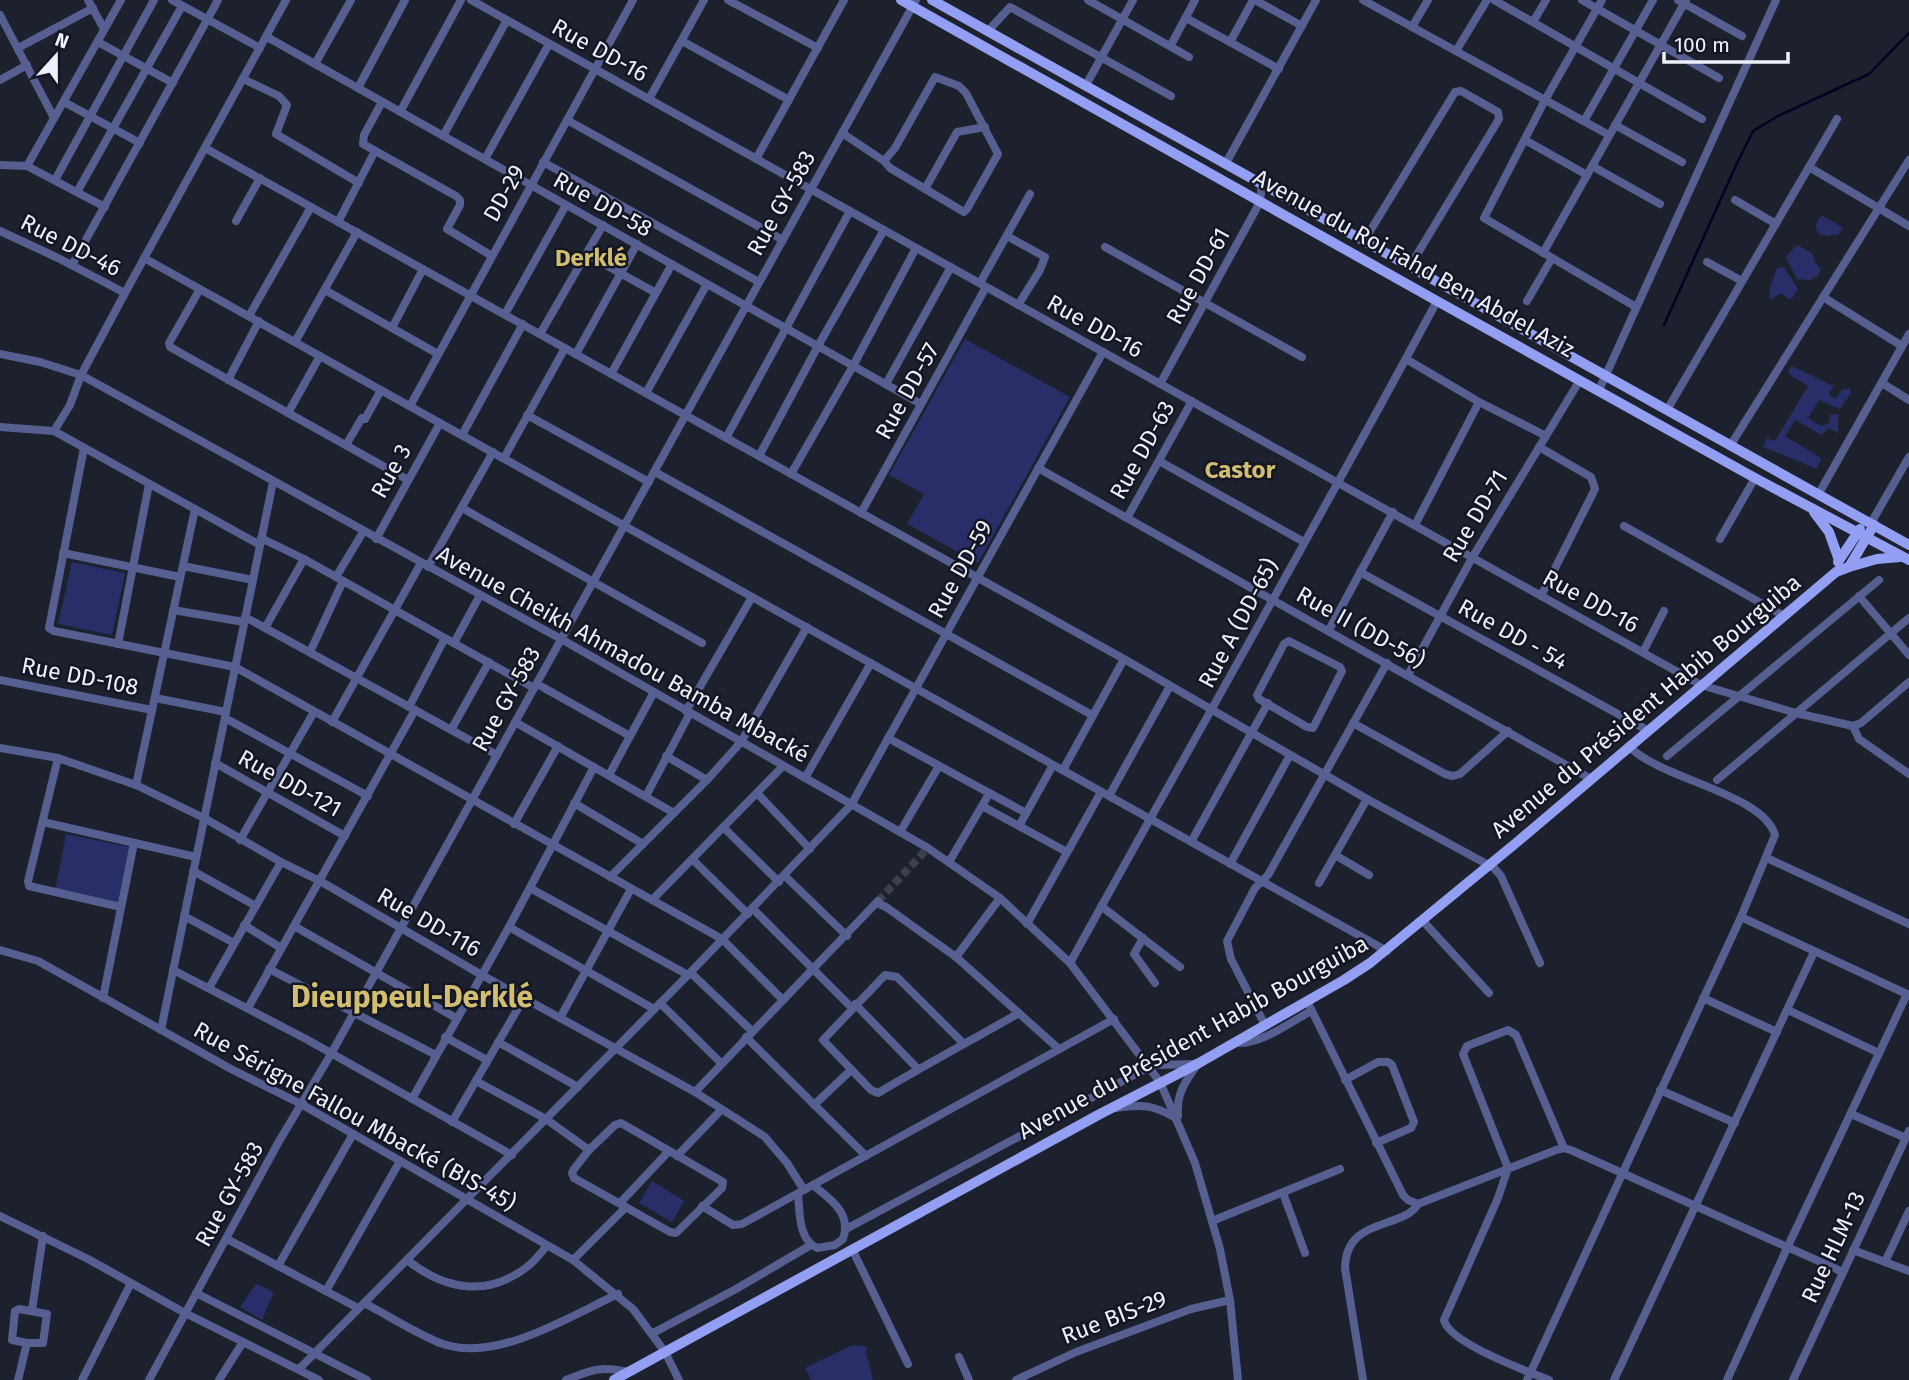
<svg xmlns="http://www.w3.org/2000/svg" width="1909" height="1380" font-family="'Fira Sans',sans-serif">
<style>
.green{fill:#2a2e68}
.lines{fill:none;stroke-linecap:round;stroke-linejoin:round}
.stream{stroke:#040123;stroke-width:2.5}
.minor-tunnel{stroke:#3c3f4c;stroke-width:8;stroke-dasharray:8 4;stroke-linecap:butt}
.minor{stroke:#575f91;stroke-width:8}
.major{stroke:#929ff3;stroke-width:10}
.labels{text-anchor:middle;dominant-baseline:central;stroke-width:5;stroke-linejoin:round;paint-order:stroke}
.street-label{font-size:23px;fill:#edeff9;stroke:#141623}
.neighbourhood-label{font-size:24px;font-weight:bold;fill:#d1be71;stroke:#141623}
.district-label{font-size:30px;font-weight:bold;fill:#d1be71;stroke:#141623}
</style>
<rect width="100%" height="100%" fill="#1d202d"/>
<g class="green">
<polygon points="1823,216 1843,228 1839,234 1829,236 1819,234 1815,227 1819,218"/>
<polygon points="1797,245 1812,253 1815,262 1821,269 1818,276 1809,280 1797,279 1786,257"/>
<polygon points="1784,267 1798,289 1792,298 1788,299 1781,293 1770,300 1770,288 1777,268"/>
<polygon points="965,339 1070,397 978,563 907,524 924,494 889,475"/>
<polygon points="1792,366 1833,386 1829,395 1835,399 1842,390 1850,388 1851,393 1840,409 1819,400 1808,418 1821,426 1829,423 1829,415 1838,414 1838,433 1828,428 1822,435 1795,420 1785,436 1821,458 1817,469 1763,447 1767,438 1775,441 1808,386 1790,375 1788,371"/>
<polygon points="72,562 125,573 112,635 58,624"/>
<polygon points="66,834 130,847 118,903 55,891"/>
<polygon points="652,1181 684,1201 672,1222 639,1203"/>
<polygon points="256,1284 274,1292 262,1320 240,1307"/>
<polygon points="853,1345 868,1347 866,1351 873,1380 811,1380 805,1368"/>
</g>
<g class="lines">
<polyline class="stream" points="1664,325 1738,161 1753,131 1778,116 1869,74 1909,33"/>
<polyline class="minor-tunnel" points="878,901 928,848"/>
<g class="minor">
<polyline points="88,0 104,29"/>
<polyline points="172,0 260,48"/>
<polyline points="471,0 1701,685 1796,713 1853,726 1861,723 1909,682"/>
<polyline points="728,0 818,48"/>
<polyline points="1088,0 1189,57"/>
<polyline points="1255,0 1302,26"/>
<polyline points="1363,0 1609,135"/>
<polyline points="1494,0 1702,119"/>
<polyline points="1582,0 1719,78"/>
<polyline points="1602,0 1545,100 1484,218 1636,307"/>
<polyline points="1678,0 1742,36"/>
<polyline points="0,15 54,118"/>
<polyline points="1186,18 1279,69"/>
<polyline points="1533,22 1546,0"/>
<polyline points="1412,27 1428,0"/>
<polyline points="988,31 1010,7 1171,96"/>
<polyline points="267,37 921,404"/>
<polyline points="682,41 789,100"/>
<polyline points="98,42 173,83"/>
<polyline points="1230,42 1253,0"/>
<polyline points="1171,45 1195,0"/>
<polyline points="18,48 93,8"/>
<polyline points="1456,51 1487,0"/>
<polyline points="315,64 351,0"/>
<polyline points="243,79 279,96 287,105 276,134 359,183"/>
<polyline points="0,80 27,65"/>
<polyline points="1086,85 1133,0"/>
<polyline points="358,88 405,0"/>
<polyline points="649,99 704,0"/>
<polyline points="64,102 140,143"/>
<polyline points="382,102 364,135 363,144 456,196 460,200 460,205 447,229 492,256"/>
<polyline points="400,112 461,0"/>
<polyline points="567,120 783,240"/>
<polyline points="1584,121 1653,0"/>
<polyline points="1615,125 1682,162"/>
<polyline points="842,133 884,161 890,168 964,212 967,209 998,154 966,93 959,86 935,77 895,148 884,161"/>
<polyline points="443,136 507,20"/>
<polyline points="1525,140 1587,175"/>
<polyline points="205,148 1124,659 1367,799 1494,868 1501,876 1540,963"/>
<polyline points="485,159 549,44"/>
<polyline points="756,159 844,0"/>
<polyline points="543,162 759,282"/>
<polyline points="1226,163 1316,0"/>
<polyline points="0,165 27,166 105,207"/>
<polyline points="27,166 121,0"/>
<polyline points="1592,166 1660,204"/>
<polyline points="1809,167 1909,226"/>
<polyline points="55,180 154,0"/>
<polyline points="925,189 957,132 985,127"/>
<polyline points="77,192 182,6"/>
<polyline points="1735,200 1776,224"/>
<polyline points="236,221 260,178"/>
<polyline points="338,222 375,151"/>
<polyline points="0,231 58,258 125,293"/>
<polyline points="1007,236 1045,257 1040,270 1018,305"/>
<polyline points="1364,241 1455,92 1461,91 1498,112 1499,119 1410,266"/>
<polyline points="1105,247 1302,357"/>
<polyline points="1543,253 1686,0"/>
<polyline points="586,254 656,293"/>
<polyline points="144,258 1387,951"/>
<polyline points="1707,262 1742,281"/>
<polyline points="72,265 218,0"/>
<polyline points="980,283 1030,194"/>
<polyline points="200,289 169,343 170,347 408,480"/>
<polyline points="325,290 438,354"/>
<polyline points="1823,297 1902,346"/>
<polyline points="1527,301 1552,258"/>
<polyline points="505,314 566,205"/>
<polyline points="249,316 311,207"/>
<polyline points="392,328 423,269"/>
<polyline points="540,334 603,225"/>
<polyline points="295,342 357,232"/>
<polyline points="0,354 40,362 81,375 561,639 844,800 928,848 1000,898 1070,963 1160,1082 1195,1163 1220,1249 1230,1300 1238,1380"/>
<polyline points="576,354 637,244"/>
<polyline points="1406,359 1479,402 1546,436"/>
<polyline points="611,374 672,264"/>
<polyline points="228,380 259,321"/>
<polyline points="1882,383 1909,400"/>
<polyline points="886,384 951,267"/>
<polyline points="1160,384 1260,202 1262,184"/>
<polyline points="1599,390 1776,0"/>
<polyline points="646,393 707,284"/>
<polyline points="410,406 633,0"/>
<polyline points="1667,410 1837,119"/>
<polyline points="288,413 320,356"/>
<polyline points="527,415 649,482"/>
<polyline points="365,419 381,390"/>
<polyline points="0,427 54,431 260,545"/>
<polyline points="54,431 70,405 81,375 125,293 286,0"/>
<polyline points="462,435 523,324"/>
<polyline points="726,438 850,211"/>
<polyline points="346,445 362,418"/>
<polyline points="1730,446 1909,160"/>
<polyline points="1539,447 1591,477 1595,489 1541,596"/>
<polyline points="84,448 49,628 54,631 235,667 722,939 783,1000"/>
<polyline points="759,456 818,346 884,230"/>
<polyline points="504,458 565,348"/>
<polyline points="1159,461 1304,542"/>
<polyline points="1038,468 1591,779"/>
<polyline points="655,472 1092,715"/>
<polyline points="791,474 853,366 916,248"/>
<polyline points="1818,495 1909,334"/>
<polyline points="462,508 702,643"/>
<polyline points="861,513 986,287"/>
<polyline points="1127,518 1192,401"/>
<polyline points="1871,523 1909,457"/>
<polyline points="1415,525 1479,402"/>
<polyline points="1624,526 1784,616"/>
<polyline points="261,538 304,559 534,688"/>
<polyline points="376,539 440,423"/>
<polyline points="1720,539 1755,478"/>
<polyline points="63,553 180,577"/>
<polyline points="183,566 253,580"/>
<polyline points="428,567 493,452"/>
<polyline points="1360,572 1647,730"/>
<polyline points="336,577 363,532"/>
<polyline points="1859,596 1909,655"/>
<polyline points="173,610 244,622"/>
<polyline points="245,617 497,755"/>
<polyline points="265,628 304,559"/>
<polyline points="1329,630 1393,512"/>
<polygon points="1289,641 1340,667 1342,671 1313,728 1307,727 1259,699 1257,695 1284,644"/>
<polyline points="454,643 479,597"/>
<polyline points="118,644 149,484"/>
<polyline points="310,652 343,581"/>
<polyline points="1643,652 1664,611"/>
<polyline points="1408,675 1472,558 1580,380"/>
<polyline points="0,680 152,710"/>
<polyline points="537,684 630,736"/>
<polyline points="155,698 226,712"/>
<polyline points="409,707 445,638"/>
<polyline points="686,711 752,597"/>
<polyline points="225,718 368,796"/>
<polyline points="332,722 421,563"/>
<polyline points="515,722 674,813"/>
<polyline points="1353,723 1445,774 1453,776 1460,774 1508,731"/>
<polyline points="1853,726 1859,739 1909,774"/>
<polyline points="451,730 489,662"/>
<polyline points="888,738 1026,813"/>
<polyline points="0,748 58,758 136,785 204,818 281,862 320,881 480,974 695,1092 765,1137 787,1163 804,1190"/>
<polyline points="666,756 707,780"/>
<polyline points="1667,756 1879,580"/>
<polyline points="58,758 28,881 29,886 121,907"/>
<polyline points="215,763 345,836"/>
<polyline points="1063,770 1124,659"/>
<polyline points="609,775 654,692"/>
<polyline points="805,778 871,663"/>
<polyline points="1717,780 1909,618"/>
<polyline points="136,785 195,509"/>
<polyline points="757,793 810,849"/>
<polyline points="646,796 690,713"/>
<polyline points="1109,796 1170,686"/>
<polyline points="574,803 643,844"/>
<polyline points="982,806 1067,852"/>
<polyline points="43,822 196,857"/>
<polyline points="514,824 558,746"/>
<polyline points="1019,826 1053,765"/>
<polyline points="723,827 779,882"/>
<polyline points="900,832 939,766"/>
<polyline points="240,840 314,712"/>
<polyline points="1191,842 1268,703"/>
<polyline points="1335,855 1369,875"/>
<polyline points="1767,858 1909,924"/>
<polyline points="692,859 748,914"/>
<polyline points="949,862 989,794"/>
<polyline points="1230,864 1290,755"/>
<polyline points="193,871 256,906"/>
<polyline points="785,876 847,936"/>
<polyline points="610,877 707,780 741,742 807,627"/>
<polyline points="1319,883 1367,799"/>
<polyline points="530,888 688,975"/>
<polyline points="652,900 783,766"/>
<polyline points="877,903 886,907 956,957 1059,1049"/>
<polyline points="1101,906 1180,967"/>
<polyline points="753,909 852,1008"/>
<polyline points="184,916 234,943"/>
<polyline points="1741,917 1909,995"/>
<polyline points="1422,920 1489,993"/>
<polyline points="1027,924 1101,792"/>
<polyline points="244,925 281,948"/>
<polyline points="294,926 456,1018"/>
<polyline points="509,927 654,1009"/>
<polyline points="1143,938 1134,954 1155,983"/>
<polyline points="0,950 38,961 231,1069 301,1104 573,1260 633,1309 665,1352 679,1380"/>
<polyline points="956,957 1000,898"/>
<path d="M1070 963C1192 742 1318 523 1437 301"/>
<polyline points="269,969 436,1055"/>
<polyline points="173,970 306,1039 512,1155"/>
<polyline points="691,973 752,1031"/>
<polyline points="209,988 281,862"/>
<polyline points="103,998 134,843"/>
<polyline points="1703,998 1777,1032"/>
<polyline points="1307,1001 1403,1195 1408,1200 1418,1204"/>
<polyline points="660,1003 721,1063"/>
<polyline points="855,1004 918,1069"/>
<polyline points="248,1008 415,710"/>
<polyline points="1788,1010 1879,1053"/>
<polyline points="560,1018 631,889"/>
<polyline points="1265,1025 1231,959 1227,941 1255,888 1268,875 1387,663"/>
<polyline points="161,1030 273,482"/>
<polyline points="445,1037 487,1060"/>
<polyline points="746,1037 866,1156"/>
<polyline points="498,1042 578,1087"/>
<path d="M1235 1043C1261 1045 1289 1023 1311 1011"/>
<path d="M964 1044 897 977 885 975 823 1040 871 1090 878 1093C925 1065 972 1040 1019 1013"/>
<polyline points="1147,1063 1158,1065 1196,1064"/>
<polyline points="1345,1080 1378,1062 1388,1062 1392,1065 1414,1122 1411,1128 1376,1143"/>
<polyline points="476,1081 546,1119 589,1150"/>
<polyline points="1660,1090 1735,1123"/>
<polyline points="695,1092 878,901"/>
<polyline points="412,1099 509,927 594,767"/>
<polyline points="814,1105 851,1070"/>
<path d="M1116 1108C1143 1104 1153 1105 1176 1118"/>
<polyline points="1851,1114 1906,1138"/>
<path d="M1178 1116C1176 1094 1185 1082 1197 1065"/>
<polyline points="452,1122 524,998"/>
<polygon points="621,1123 723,1182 722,1188 676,1233 670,1232 574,1178 572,1173 574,1169 589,1150 615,1125"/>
<polyline points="677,1156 721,1110"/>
<polyline points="1283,1193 1305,1253"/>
<path d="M798 1194C800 1213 798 1239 817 1248L835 1245 843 1239C852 1213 831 1200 813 1185"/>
<polyline points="620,1203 669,1151"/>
<polyline points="702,1206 733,1225 742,1224 1114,1019"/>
<polyline points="0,1216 88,1259 185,1313 319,1380"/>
<polyline points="1212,1221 1340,1169"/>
<polyline points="846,1229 1149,1067"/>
<polyline points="227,1239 358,1308"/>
<polyline points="1853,1250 1909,1271"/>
<polyline points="853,1251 908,1364"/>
<path d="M407 1260C445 1290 488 1298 528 1266 535 1261 541 1252 547 1246"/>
<polyline points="573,1260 626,1207"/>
<polyline points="1885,1262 1909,1211"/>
<polyline points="278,1266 353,1134"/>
<polyline points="326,1291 400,1161"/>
<polyline points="196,1293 367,1380"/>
<path d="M364 1303C389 1316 414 1332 440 1343 495 1364 568 1317 618 1294"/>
<polygon points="19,1309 47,1314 43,1343 27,1343 12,1340 15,1311"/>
<polyline points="32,1310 43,1236"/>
<polyline points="653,1333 736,1289 811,1245"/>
<polyline points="959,1357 969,1380"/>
<polyline points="299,1369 688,975 851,805 1103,352"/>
<polyline points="18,1380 27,1343"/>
<polyline points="82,1380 131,1283"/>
<polyline points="149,1380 278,1143 331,1054 916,0"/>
<polyline points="219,1380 243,1342"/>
<path d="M566 1380C594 1369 599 1366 629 1372"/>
<polyline points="1016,1380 1076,1352 1191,1309 1230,1300"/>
<path d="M1363 1380 1345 1268C1346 1216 1403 1230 1418 1204L1556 1150 1564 1148 1573 1151 1843 1272"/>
<path d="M1527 1380 1741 917 1775 835C1763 793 1659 779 1629 746"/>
<path d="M1549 1380C1527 1371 1449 1343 1444 1320L1498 1198 1508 1168 1463 1054 1467 1046 1508 1030 1516 1035 1564 1148"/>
<polyline points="1614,1380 1814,952"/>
<polyline points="1727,1380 1788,1246 1907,994"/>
<polyline points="1793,1380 1909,1131"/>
</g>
<g class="major">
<polyline points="901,0 1437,301 1755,478 1909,560"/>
<polyline points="932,0 1909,545"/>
<polyline points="1814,512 1829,532 1839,560"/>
<polyline points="1838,562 1860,529"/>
<polyline points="1849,567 1877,559 1900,557"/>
<polyline points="614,1380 1100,1114 1199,1063 1344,980 1370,963 1516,843 1836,572 1849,567 1874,525"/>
</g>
</g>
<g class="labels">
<g class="street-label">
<text transform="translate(600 50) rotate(29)">Rue DD-16</text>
<text transform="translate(504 193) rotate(-61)">DD-29</text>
<text transform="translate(781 203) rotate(-61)">Rue GY-583</text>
<text transform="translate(603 204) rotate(29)">Rue DD-58</text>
<text transform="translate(71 245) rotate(27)">Rue DD-46</text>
<text transform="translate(1414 263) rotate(29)">Avenue du Roi Fahd Ben Abdel Aziz</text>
<text transform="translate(1198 276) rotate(-61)">Rue DD-61</text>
<text transform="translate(1095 326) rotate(29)">Rue DD-16</text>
<text transform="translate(907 391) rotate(-61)">Rue DD-57</text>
<text transform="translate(1142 450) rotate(-61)">Rue DD-63</text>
<text transform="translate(391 471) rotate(-61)">Rue 3</text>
<text transform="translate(1475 516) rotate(-59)">Rue DD-71</text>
<text transform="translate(960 569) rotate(-61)">Rue DD-59</text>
<text transform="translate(1591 601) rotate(29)">Rue DD-16</text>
<text transform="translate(1238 623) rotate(-62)">Rue A (DD-65)</text>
<text transform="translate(1361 627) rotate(29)">Rue II (DD-56)</text>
<text transform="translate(1513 634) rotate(29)">Rue DD - 54</text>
<text transform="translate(623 654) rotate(29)">Avenue Cheikh Ahmadou Bamba Mbacké</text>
<text transform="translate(80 676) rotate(11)">Rue DD-108</text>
<text transform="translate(506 699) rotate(-61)">Rue GY-583</text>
<text transform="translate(1646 706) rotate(-40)">Avenue du Président Habib Bourguiba</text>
<text transform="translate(290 783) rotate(29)">Rue DD-121</text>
<text transform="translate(429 922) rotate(30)">Rue DD-116</text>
<text transform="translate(1193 1037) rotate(-29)">Avenue du Président Habib Bourguiba</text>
<text transform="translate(355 1116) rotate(29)">Rue Sérigne Fallou Mbacké (BIS-45)</text>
<text transform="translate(229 1194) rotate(-61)">Rue GY-583</text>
<text transform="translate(1833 1247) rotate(-65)">Rue HLM-13</text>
<text transform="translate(1114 1317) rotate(-21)">Rue BIS-29</text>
</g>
<g class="neighbourhood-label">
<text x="591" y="258">Derklé</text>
<text x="1240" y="470">Castor</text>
</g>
<g class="district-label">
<text x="412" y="997">Dieuppeul-Derklé</text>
</g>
</g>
<g transform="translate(56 56) rotate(21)" stroke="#141623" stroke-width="5" paint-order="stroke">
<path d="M0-5L12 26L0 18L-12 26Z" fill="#edeff9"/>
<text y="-10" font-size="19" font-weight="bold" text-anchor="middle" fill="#edeff9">N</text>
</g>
<path d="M1664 52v10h124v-10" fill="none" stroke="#edeff9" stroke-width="3.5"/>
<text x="1674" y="52" font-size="21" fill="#edeff9" stroke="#141623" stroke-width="5" paint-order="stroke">100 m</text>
</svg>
